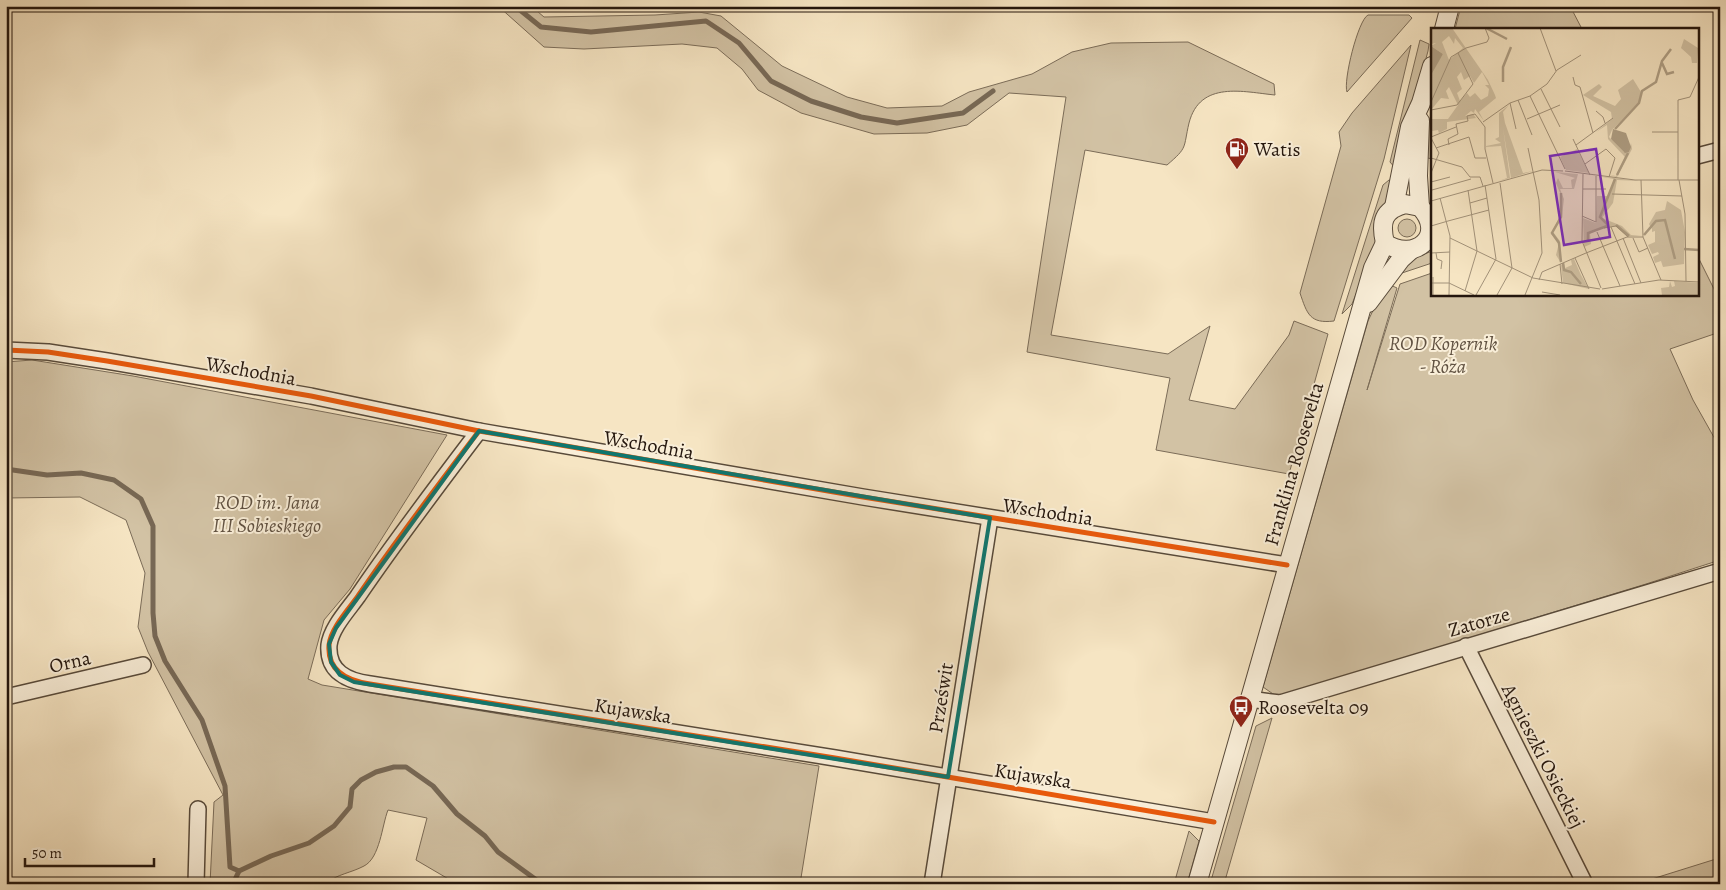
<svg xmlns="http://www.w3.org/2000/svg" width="1726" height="890" font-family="Alegreya,serif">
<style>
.green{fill:#d2c2a4;stroke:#7b6c58}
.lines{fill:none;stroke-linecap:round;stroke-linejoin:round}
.stream{stroke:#776855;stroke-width:5}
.minor-casing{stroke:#584a3a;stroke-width:18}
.tertiary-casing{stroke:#584a3a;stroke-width:20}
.minor{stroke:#f9eed8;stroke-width:15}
.tertiary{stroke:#f9eed8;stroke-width:18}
.cycleway-casing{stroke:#f9eed8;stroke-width:8}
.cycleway{stroke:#e8590c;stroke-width:5}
.marked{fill:none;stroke:#0f766e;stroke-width:4;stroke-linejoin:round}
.labels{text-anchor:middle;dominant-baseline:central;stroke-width:4;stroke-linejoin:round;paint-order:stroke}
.poi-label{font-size:20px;fill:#24160d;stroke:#f9eed8;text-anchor:start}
.park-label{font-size:20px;font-style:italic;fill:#615242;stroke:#f9eed8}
.street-label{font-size:20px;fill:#24160d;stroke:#f9eed8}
.inset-river{fill:none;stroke:#af9f85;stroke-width:2.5}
.inset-road{fill:none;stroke:#a2927a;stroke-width:1}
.view{fill:#7b2cbf;fill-opacity:0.15;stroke:#7b2cbf;stroke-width:2.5}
.inset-edge{fill:none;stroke:#24160d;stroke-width:2.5}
</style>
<rect width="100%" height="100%" fill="#f6e5c3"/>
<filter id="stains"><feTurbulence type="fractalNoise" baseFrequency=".004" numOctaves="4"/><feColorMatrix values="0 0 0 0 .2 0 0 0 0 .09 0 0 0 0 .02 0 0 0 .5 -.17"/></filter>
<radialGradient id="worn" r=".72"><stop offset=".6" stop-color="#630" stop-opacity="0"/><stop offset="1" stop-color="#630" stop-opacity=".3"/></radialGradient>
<g class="green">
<path d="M498 6H531L544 17 655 15 699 12 721 16 782 66 847 97 887 108 942 106 969 92 1032 74 1072 52 1111 43 1188 42 1274 84 1275 95C1244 92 1200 80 1189 123 1183 149 1188 147 1167 165L1085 150 1051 335 1168 354 1210 326 1189 400 1235 409 1289 335 1294 321 1328 334 1289 474 1156 450 1170 378 1027 352 1066 97 1009 93 967 125 927 133 874 134 801 113 758 90 742 69 717 48 682 44 584 49 544 47Z"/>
<polygon points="1461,6 1570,6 1582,29 1455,29"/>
<path d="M1368 15H1409L1412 18 1347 92C1343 81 1358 20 1368 15Z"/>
<polygon points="1420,40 1429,44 1428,51 1396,169 1390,162"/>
<path d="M1411 45 1384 159 1334 321C1310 324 1307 314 1300 293L1341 146 1339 132 1352 113Z"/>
<polygon points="1432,111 1432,159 1420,156"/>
<polygon points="1389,180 1395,181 1376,237 1376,244 1352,304 1342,314 1383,185"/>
<circle cx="1407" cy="228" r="9"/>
<polygon points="1432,251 1432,263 1396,275 1410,260"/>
<polygon points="1697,255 1720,301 1720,332 1670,349 1693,400 1720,448 1720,560 1646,584 1292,692 1276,696 1263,687 1368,321 1386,283 1397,288 1367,390 1400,284 1432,273 1432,294 1697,294"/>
<path d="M32 360 133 376 447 435 350 589 324 620 308 679 322 685 819 766 800 884H457L416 860 427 818 388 810C382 825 380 858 364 866 351 873 337 874 325 884H210L214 802 223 795 148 652 138 627 145 573 126 520 80 497 6 498V362Z"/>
<polygon points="1272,718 1224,884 1210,884 1256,726"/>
<polygon points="1189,831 1199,841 1187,884 1174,884"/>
<polygon points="1716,859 1720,869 1720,884 1636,884"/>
</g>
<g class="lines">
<g class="stream">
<polyline points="515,6 541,27 591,32 706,21 739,43 771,81 811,101 861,117 897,123 963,113 993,91"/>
<polyline points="6,469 47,475 81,473 114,480 141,499 153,526 153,613 155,636 165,661 202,720 225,786 230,867 239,871"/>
<polyline points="233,884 239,871 271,856 309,843 334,826 350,807 352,789 361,780 376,772 394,767 406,767 433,786 457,814 485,836 498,852 542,884"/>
</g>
<g class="minor-casing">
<g id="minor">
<polyline points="1697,156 1720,150"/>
<polyline points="6,350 48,352 107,361 311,396 479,431 863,497 1287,565"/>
<path d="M479 431C438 485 396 540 358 596 348 610 331 628 329 645 327 672 348 681 370 684L835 758 1214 822"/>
<polyline points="1466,646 1585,884"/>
<polyline points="6,697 143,665"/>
<polyline points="1249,699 1280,703 1720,571"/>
<polyline points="196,884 198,809"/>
<polyline points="932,884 990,518"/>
</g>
</g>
<g class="tertiary-casing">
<g id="tertiary">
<polyline points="1444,29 1450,6"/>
<path d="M1405 204 1420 207C1447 235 1415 263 1385 243 1380 222 1383 210 1405 204Z"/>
<polyline points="1394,207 1410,127 1421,103 1432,66"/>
<polyline points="1420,207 1418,176 1420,121"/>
<polyline points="1368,303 1401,259 1411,250"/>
<polyline points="1197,884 1373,268 1385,243"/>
</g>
</g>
<use href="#minor" class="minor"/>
<use href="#tertiary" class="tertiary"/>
<g class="cycleway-casing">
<g id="cycleway">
<polyline points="6,350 48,352 107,361 311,396 479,431 863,497 1287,565"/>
<path d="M479 431C438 485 396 540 358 596 348 610 331 628 329 645 327 672 348 681 370 684L835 758 1214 822"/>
</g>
</g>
<use href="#cycleway" class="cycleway"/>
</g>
<path class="marked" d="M479 431 990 518 948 777 354 682 340 675 331 662 329 644 336 628Z"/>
<defs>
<g id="fuel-pin" transform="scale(1.25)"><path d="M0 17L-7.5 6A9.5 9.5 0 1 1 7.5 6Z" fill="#8f2418" stroke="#f9eed8"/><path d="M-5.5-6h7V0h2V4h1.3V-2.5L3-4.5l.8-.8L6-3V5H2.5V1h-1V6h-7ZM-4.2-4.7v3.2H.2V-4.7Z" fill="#fff"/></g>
<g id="bus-pin" transform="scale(1.25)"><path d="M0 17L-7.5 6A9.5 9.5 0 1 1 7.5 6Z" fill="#8f2418" stroke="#f9eed8"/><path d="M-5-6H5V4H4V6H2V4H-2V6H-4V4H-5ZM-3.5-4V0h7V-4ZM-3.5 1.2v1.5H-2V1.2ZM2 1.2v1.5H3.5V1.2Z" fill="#fff"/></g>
</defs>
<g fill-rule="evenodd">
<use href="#fuel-pin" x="1237" y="149"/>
<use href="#bus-pin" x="1241" y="707"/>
</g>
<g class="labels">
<g class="poi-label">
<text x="1254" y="149">Watis</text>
<text x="1258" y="707">Roosevelta 09</text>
</g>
<g class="park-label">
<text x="1443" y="343">ROD Kopernik<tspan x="1443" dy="23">- Róża</tspan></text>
<text x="267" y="502">ROD im. Jana<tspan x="267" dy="23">III Sobieskiego</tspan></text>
</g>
<g class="street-label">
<text transform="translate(251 371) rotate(10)">Wschodnia</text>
<text transform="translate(649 445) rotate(10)">Wschodnia</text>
<text transform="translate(1294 464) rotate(-74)">Franklina Roosevelta</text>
<text transform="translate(1048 512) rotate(9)">Wschodnia</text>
<text transform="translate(1479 622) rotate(-16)">Zatorze</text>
<text transform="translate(70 662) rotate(-13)">Orna</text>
<text transform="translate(941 698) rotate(-81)">Prześwit</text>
<text transform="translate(633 711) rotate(9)">Kujawska</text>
<text transform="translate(1543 756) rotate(63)">Agnieszki Osieckiej</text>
<text transform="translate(1033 776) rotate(9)">Kujawska</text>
</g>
</g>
<g transform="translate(1431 28)">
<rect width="268" height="268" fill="#f6e5c3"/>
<path d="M0 0H21L57 52 64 67 69 82 65 70 48 84 53 93 44 81 43 85 40 83 34 88 42 86 45 90 16 94V101L8 105 7 102 1 103 0 108V91H17L27 77 18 59 15 63 18 71 10 70 0 82V43L12 26 0 18 5 15 0 16ZM18 8 23 16 24 10 32 20 18 32 11 14ZM30 44 33 52 39 48 43 55 51 44 58 57H54L58 61 57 68 50 72 44 65 39 69 36 65 29 73 26 65 31 61 26 49ZM253 11 267 20 266 35H261L260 29 250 20ZM202 51 210 64 208 74 181 102 178 109 193 124H198L200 115 201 121 186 149 178 147 185 148 194 129 177 111 176 97 165 104 181 91 180 84 152 67 168 56 171 59 162 68 184 78 190 71 187 62ZM78 77 72 84 74 95 92 145 102 143 80 150 72 100 79 150 68 153 76 150 70 118 55 119 56 128 55 118 70 115 64 111 68 109V85ZM146 121 158 145 135 142 129 129ZM124 144 147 146 143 161H129L133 171 131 188 122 204 129 213 130 235 125 227 128 215 120 206 129 188 131 170 125 155 127 150 132 160H141L140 152 144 150ZM166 148 209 153 186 152 182 175 171 190 191 198 200 207 211 208H198L186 198 172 199 159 206 160 216 153 219 152 190 165 195 166 168H178L183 151ZM236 173 250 182 254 204 253 236 232 239 230 233 224 235 222 229 228 226 227 224 221 226 217 217 224 214V203L221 204V200L212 207 220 200 218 196 225 184 234 182ZM143 231 150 247 158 261 132 255 130 237 133 235 134 240 141 237 140 232ZM239 253 241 259 244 258 243 253 267 255V267H231L230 260 238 259Z" fill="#d2c2a4" fill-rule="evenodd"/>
<path d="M0 18 12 26 0 47ZM182 101 195 105 200 119 198 124 194 125 180 111Z" fill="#af9f85"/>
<path class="inset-river" d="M55 0 76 11M231 35 236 46 243 44M72 54V39L80 19M184 101 208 75 211 63 225 54 231 33 240 21M186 147 197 125M130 165V189L121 205 128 215 130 234M177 197 169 189 184 151M185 197 198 208M213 207 225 193 234 192 244 231M157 214V205L176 198M253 221 268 222M132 235 133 242 140 244 150 256"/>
<path class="inset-road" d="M109 0 125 43M142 49 144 57 149 59 162 105M110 61 129 99M87 72 101 107M0 74 20 29 35 20 56 14 58 10 54 0M79 75 85 101M0 82 26 77 42 56 27 25M165 83 172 89 174 95M36 88 44 86 54 99V121L62 155M96 91 129 77M52 94 79 75 99 68M221 104H247M0 109 25 99M0 110 8 125 0 145M142 111 159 147M18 117 17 111 27 106 25 96 37 93 36 88M145 117 182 90M5 120 38 109 44 130H55M0 130 31 139 39 149H49L52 158M154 136 175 121 184 130 178 149M134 141 99 68 116 56 126 42 150 27M134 143 204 152H268M152 146 151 213 170 260M210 152 212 209 230 252M247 152V72L259 69 268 49M248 152 254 186 255 253M0 154 19 149M152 161H175M1 162 40 151M181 166 251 168M9 170 19 208 18 267M0 173 111 142 132 143M39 175 56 170M151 188 165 194V148M17 193 58 182M0 198 17 193M180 199 204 256M173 200 185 198 197 209M166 204 189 258M19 210 102 250 169 261M192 210 210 255M202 210 208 224 217 220M0 225 19 224M5 225 6 231 11 233 10 241M144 230 158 261M129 236 131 256M2 249V267M108 252 111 244 155 225 196 209H212M0 255H18L43 267M171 261 228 252 268 254M34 263 46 223 37 162M111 264 129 267M45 267 65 231 54 157M66 267 81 240 69 155M94 267 111 225 108 172 97 120"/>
<path class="view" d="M165 121 179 209 133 217 119 128Z"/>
<rect width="268" height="268" class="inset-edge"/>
</g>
<rect width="1726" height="890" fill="none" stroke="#f6e5c3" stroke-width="25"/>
<rect x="8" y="8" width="1711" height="875" fill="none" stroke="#24160d" stroke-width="2.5"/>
<rect x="12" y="12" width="1701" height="865" fill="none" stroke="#24160d"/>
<path d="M25 858v8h129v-8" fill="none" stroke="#24160d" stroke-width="2.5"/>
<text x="32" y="858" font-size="15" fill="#24160d" stroke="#f9eed8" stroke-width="4" paint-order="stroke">50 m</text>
<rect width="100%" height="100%" filter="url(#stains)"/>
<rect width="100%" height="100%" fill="url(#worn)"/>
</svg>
